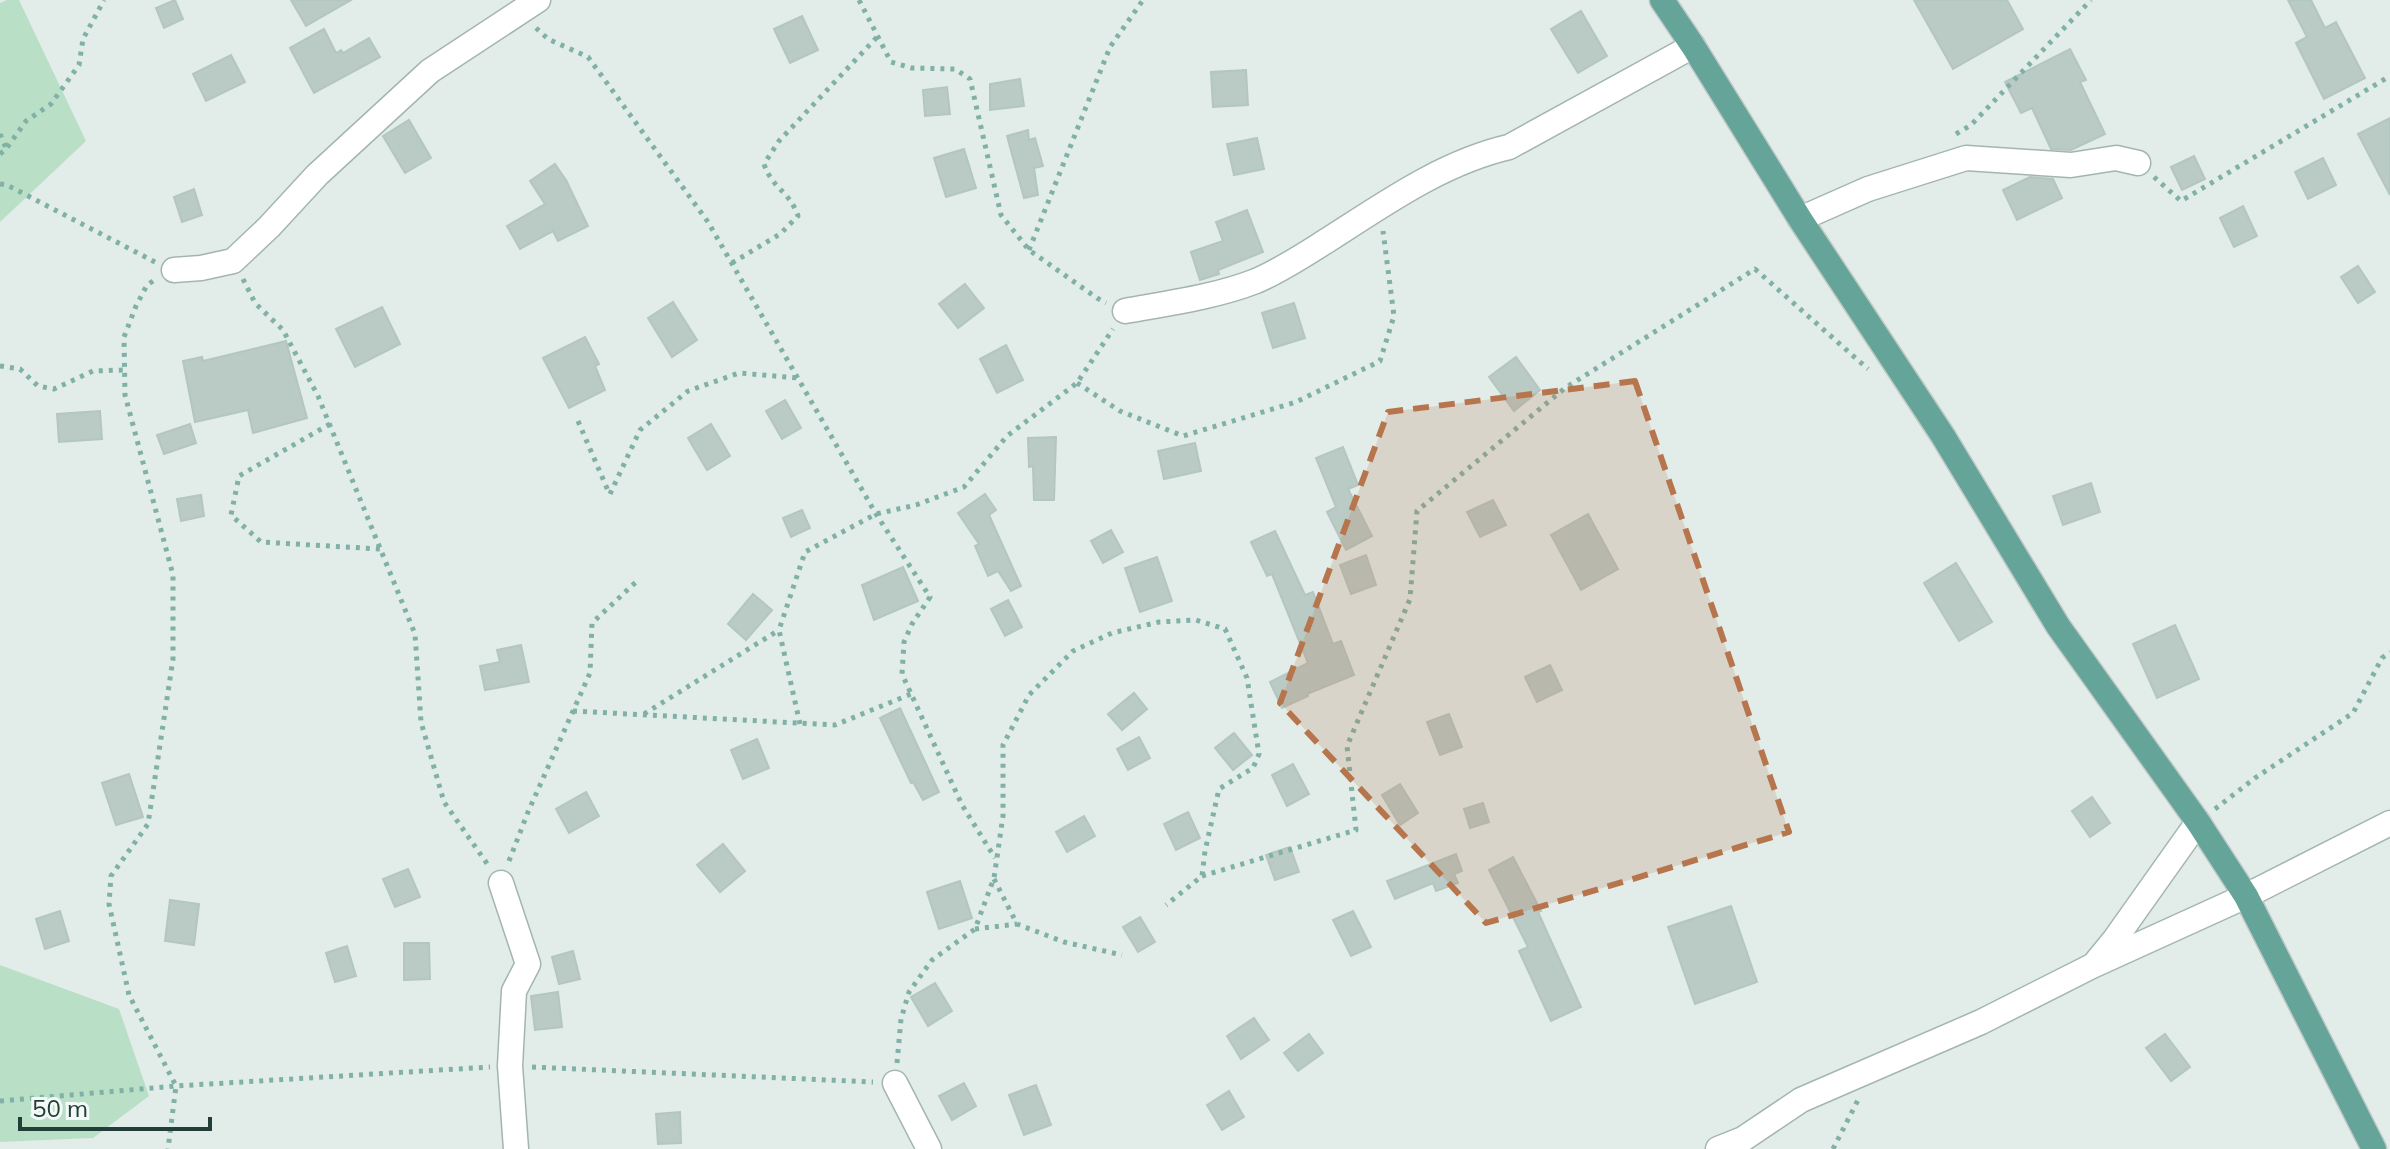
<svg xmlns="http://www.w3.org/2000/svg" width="2390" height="1149" font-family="Mulish,sans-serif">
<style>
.green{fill:#badfc7}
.building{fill:#bacac5;stroke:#b4c6c0;stroke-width:2}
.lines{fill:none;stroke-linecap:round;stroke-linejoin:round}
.minor-casing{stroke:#a4b5b1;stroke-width:27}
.major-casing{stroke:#c1c9c8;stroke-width:27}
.path{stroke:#81b1a6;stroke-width:5;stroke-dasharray:4 6;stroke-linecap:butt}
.minor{stroke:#fff;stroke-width:24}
.major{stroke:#65a499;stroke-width:24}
.marked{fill:#b7754d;fill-opacity:0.2;stroke:#b7754d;stroke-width:6;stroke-dasharray:16 10;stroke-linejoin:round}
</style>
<rect width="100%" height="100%" fill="#e2ede9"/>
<g class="green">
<polygon points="7,0 19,0 86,141 0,222 0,3"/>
<polygon points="0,965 119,1009 149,1096 93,1138 0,1142"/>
</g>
<g class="building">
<polygon points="175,0 183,19 164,28 156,8"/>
<polygon points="291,0 351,0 306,26"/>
<polygon points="1914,0 2007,0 2023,29 1953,69"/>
<polygon points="2288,0 2311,0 2325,28 2336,22 2365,78 2324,99 2296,43 2307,37"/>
<polygon points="1581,11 1607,56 1578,73 1551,29"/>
<polygon points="802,16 818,50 790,63 774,29"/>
<polygon points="324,29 336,53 341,50 343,53 369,38 380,57 314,93 290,48"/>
<polygon points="2070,49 2086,80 2080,82 2105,134 2071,150 2051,149 2032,108 2021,113 2005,82"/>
<polygon points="231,55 245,82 206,101 193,74"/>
<polygon points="1246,70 1248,105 1213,107 1211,72"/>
<polygon points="1020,79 1024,106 990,110 990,84"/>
<polygon points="947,87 950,114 925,116 923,90"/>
<polygon points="2390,118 2390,195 2358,134"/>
<polygon points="409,120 431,158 405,173 383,136"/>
<polygon points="1028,130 1029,140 1035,138 1043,166 1034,168 1038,195 1024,198 1007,136"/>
<polygon points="1257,138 1264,169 1234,175 1227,144"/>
<polygon points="964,149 976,188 946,197 934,158"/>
<polygon points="2194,156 2205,179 2182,190 2171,167"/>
<polygon points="2323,158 2336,185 2308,199 2295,172"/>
<polygon points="555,164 566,180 588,226 558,241 553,231 520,249 507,226 545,204 530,181"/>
<polygon points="2030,177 2053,179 2062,198 2017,220 2003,190"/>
<polygon points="194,189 202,215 182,222 174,197"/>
<polygon points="2243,206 2257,236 2234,247 2220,218"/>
<polygon points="1247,210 1263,252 1218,270 1219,274 1200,280 1191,252 1223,241 1216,222"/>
<polygon points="2358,266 2375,292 2358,303 2341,277"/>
<polygon points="965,284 984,308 958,328 939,304"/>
<polygon points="673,302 697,340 672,357 648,318"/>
<polygon points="1294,303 1305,338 1273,348 1262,313"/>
<polygon points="382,307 400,344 355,367 336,329"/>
<polygon points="585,337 599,364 595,366 605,390 569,408 543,358"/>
<polygon points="286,341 307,418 253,433 248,410 195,422 183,361 202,357 203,361"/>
<polygon points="1006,345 1023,380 997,393 980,359"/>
<polygon points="1516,357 1540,390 1514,411 1489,377"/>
<polygon points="785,400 801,428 782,439 766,411"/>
<polygon points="100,411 102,439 59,442 57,414"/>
<polygon points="190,424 196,443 164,454 157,435"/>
<polygon points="711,424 730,456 707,470 688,438"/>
<polygon points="1056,437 1054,500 1034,500 1033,466 1029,467 1028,438"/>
<polygon points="1195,443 1201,471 1164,479 1158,451"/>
<polygon points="1343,447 1358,485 1348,489 1372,536 1346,550 1327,512 1336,507 1316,458"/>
<polygon points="2091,483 2100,512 2063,525 2053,496"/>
<polygon points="985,494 996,510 989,515 1021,586 1011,591 998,571 988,576 975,546 979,544 958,513"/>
<polygon points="201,495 204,516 181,521 177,499"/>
<polygon points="1493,500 1506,525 1480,537 1467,512"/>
<polygon points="802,510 810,528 791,537 783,518"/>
<polygon points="1588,514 1618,569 1581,590 1551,535"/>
<polygon points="1111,530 1123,552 1103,563 1091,541"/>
<polygon points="1275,531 1305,595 1313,592 1333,644 1341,641 1354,675 1307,694 1308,696 1282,708 1270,682 1308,663 1272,574 1267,576 1251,542"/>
<polygon points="1366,555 1376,585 1351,594 1340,565"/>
<polygon points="1157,557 1172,601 1140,612 1125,568"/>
<polygon points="1956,563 1992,622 1959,641 1924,583"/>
<polygon points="903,567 918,601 874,620 862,585"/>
<polygon points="753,594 772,610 746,640 728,624"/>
<polygon points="1008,600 1022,627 1005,636 991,609"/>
<polygon points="2175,625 2199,679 2157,698 2133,644"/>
<polygon points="521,645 529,682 485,690 480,666 500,662 497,650"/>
<polygon points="1550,665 1562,690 1537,702 1525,677"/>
<polygon points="1134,693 1147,709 1122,730 1108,714"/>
<polygon points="900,708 939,792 923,800 913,782 911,783 880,718"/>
<polygon points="1449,714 1462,747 1440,755 1427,722"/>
<polygon points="1234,733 1252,755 1233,770 1215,748"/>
<polygon points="1139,737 1150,758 1128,770 1117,749"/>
<polygon points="757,739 769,768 743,779 731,750"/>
<polygon points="1293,764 1309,794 1287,806 1272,775"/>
<polygon points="129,774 143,817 116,825 102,783"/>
<polygon points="1400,784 1418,813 1400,825 1382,795"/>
<polygon points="586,792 599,816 569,833 556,809"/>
<polygon points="2092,797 2110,823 2090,837 2072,811"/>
<polygon points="1483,803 1489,822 1470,828 1464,809"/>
<polygon points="1188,812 1200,838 1176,850 1164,824"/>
<polygon points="1084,816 1095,836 1067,852 1056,832"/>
<polygon points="723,844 745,871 720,892 697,865"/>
<polygon points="1290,847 1299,872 1275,880 1266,855"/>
<polygon points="1456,854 1462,871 1454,874 1458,883 1436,891 1433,883 1395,899 1387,881"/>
<polygon points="1513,857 1541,911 1538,912 1581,1007 1551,1021 1519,951 1528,947 1489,870"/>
<polygon points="408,869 420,897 395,907 383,879"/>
<polygon points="960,881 972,918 939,929 927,892"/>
<polygon points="170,900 199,904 194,945 165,941"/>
<polygon points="1731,906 1757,982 1695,1004 1668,927"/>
<polygon points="60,911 69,941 45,949 36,919"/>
<polygon points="1353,911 1371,947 1351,956 1333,920"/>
<polygon points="1140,917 1155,942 1138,952 1123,927"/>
<polygon points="404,943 429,943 430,979 404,980"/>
<polygon points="347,946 356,976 335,982 326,953"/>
<polygon points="573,951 580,979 559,984 552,957"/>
<polygon points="935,983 952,1011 928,1026 911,997"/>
<polygon points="558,992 562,1027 535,1030 531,996"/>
<polygon points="1254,1018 1269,1040 1241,1059 1227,1036"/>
<polygon points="1309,1034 1323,1053 1298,1071 1284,1053"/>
<polygon points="2165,1034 2190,1067 2171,1081 2146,1048"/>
<polygon points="964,1083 976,1106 952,1120 939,1096"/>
<polygon points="1036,1085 1051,1125 1024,1135 1009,1095"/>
<polygon points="1229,1091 1244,1117 1222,1130 1207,1105"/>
<polygon points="680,1112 681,1143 658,1144 656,1114"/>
</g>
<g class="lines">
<g class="minor-casing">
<g id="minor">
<polyline points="1800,219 1868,189 1966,158 2071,165 2116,158 2138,163"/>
<polyline points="174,270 201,268 233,261 269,227 317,175 430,71 538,0"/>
<path d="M1125 311C1169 303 1215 297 1256 281 1282 270 1307 253 1331 238 1387 202 1444 162 1509 147L1693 46"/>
<polyline points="501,883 528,964 514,991 510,1066 516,1149"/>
<polyline points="2097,961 2115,939 2198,822"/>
<polyline points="895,1083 929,1149"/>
<polyline points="1718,1149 1743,1139 1801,1100 1981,1022 2092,966 2246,896 2390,823"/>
</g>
</g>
<g class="major-casing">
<polyline id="major" points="1662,0 1693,46 1800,219 1943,436 2058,626 2198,822 2246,896 2374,1149"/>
</g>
<g class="path">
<polyline points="859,0 891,62 912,68 955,69 970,79 1001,215 1029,250 1097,298 1106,303"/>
<polyline points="536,28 548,39 588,57 708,222 876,514 930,597 912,624 904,642 902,674 962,805 995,858"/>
<polyline points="0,134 6,148"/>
<polyline points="1956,134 1971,125 2091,0"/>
<polyline points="0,154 6,149 26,121 51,104 79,65 83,39 104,0"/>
<polyline points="2154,177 2181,201 2390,76"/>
<polyline points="0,184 7,185 155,262"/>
<polyline points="1029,250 1110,47 1143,0"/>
<path d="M732 263 780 234 798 216C789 190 773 190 764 164L779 141 878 36"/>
<polyline points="243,279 255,303 283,330 318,396 415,634 421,722 444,802 488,865"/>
<polyline points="153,281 147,285 136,306 124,337 125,395 173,575 173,659 148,824 111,876 109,904 129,995 176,1086 168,1149"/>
<polyline points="0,366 20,369 38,386 54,389 93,371 124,370"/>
<polyline points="1077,383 1120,411 1183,436 1296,402 1380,361 1394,316 1383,231"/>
<polyline points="578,421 609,493"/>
<polyline points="330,424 239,476 231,515 261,542 380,549"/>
<polyline points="610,494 640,430 688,391 739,373 798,378"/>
<polyline points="573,711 835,725 911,694"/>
<polyline points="644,714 779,630"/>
<polyline points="800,724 779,630 805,552 876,514 916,505 964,487 1007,436 1077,383 1113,329"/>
<polyline points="2215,809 2255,778 2353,713 2382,658 2390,652"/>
<polyline points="509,861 528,812 590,673 592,623 637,581"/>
<polyline points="1202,876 1356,830 1347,746 1410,599 1417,511 1565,388 1755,269 1868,369"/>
<polyline points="994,879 1017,924 1064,942 1122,955"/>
<polyline points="975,929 1017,924"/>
<polyline points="897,1063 901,1019 909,992 932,960 975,929 994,878 1003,816 1003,745 1029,695 1073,651 1112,633 1159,622 1196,620 1225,629 1247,678 1259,754 1253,768 1219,789 1205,851 1202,876 1166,905"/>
<polyline points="532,1067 873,1082"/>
<polyline points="0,1101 176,1086 490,1067"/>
<polyline points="1833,1149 1858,1100"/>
</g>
<use href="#minor" class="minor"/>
<use href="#major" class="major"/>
</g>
<path class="marked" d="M1635 381 1789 832 1486 923 1280 703 1388 412Z"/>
<path d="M20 1117v12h190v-12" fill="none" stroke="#213e39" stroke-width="4"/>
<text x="32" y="1117" font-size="24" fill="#213e39" stroke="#f2f9f6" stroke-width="6" paint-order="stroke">50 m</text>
</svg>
